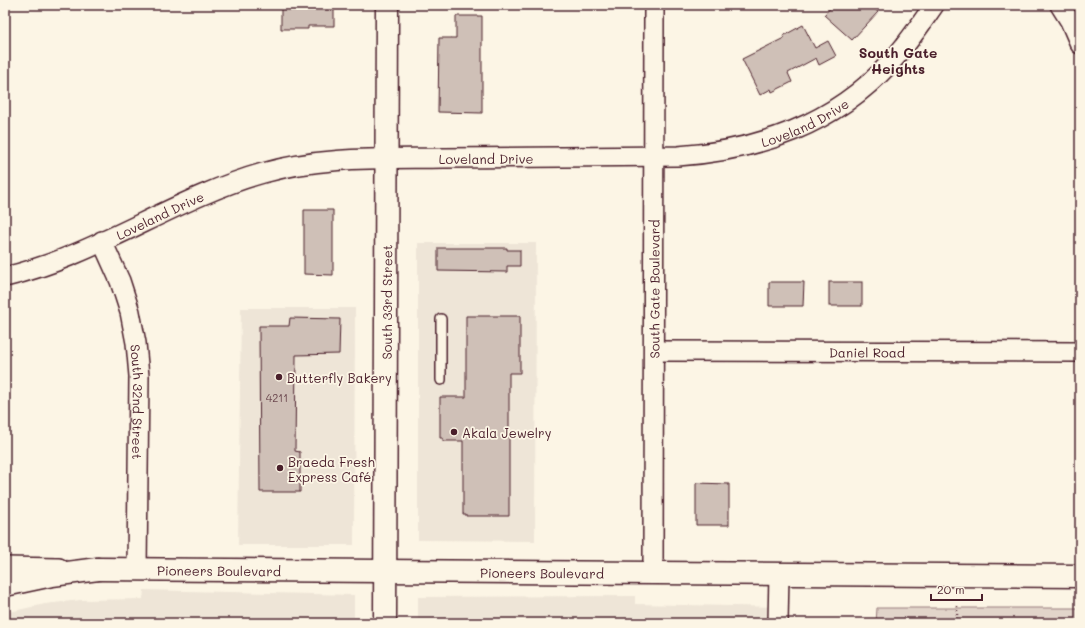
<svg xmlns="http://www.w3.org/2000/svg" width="1085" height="628" font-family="Mali,sans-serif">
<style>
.built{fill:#eee5d7}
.green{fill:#e2d5ca;stroke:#967a7a}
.building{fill:#cfc0b7;stroke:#4a1f2b}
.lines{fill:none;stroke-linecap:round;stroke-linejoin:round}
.service-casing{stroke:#4a1f2b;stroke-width:12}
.minor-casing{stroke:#4a1f2b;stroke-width:22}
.secondary-casing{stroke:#4a1f2b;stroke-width:25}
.primary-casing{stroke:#4a1f2b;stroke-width:25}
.path{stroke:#4a1f2b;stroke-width:2.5;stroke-dasharray:1 3;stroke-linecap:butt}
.service{stroke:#fcf5e5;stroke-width:9}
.minor{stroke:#fcf5e5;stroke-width:19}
.secondary{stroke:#fcf5e5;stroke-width:22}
.primary{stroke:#fcf5e5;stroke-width:22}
.poi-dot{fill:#4a1f2b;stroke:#fcf5e5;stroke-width:1.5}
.labels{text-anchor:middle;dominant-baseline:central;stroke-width:3.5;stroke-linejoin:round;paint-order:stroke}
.number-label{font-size:11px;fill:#6b474e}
.street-label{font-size:13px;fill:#4a1f2b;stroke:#fcf5e5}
.poi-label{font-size:13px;fill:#4a1f2b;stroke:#fcf5e5;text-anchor:start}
.neighbourhood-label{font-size:14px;font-weight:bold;fill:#4a1f2b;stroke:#fcf5e5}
</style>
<rect width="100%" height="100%" fill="#fcf5e5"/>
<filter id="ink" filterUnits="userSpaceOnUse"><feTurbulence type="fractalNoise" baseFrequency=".025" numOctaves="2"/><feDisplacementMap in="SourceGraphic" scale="8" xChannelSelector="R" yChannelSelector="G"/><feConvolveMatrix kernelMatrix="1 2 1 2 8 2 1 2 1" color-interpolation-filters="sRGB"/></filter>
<g filter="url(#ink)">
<g class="built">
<polygon points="418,243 536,243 535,541 418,540"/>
<polygon points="241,308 355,308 354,545 238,545"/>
<polygon points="144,590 354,595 354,623 5,623 5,613 45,604 81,600 143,599"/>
<polygon points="635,596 635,604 778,607 778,623 418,623 418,597"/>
</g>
<polygon class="green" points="877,608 1080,608 1080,623 876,623"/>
<g class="building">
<polygon points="281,5 334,5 334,26 308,26 308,29 281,29"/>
<polygon points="833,5 870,5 878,12 852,40 824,15"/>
<polygon points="456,16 482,16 482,113 438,112 439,38 456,38"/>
<polygon points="803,25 815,48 828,41 836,56 819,65 816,58 788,73 792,82 772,92 771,89 760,95 742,59 784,38 783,36"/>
<polygon points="304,210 333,210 333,275 304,274"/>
<polygon points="438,248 507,248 507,250 520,250 520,266 507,266 507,272 438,271"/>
<polygon points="769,282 804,282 803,306 769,306"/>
<rect x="829" y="282" width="33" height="24"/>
<polygon points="466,316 520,316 520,373 509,373 509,516 466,516 466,514 463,514 463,441 443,441 443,438 440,438 440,397 466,397"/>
<polygon points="290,318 340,319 339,354 296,355 295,451 300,452 300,492 260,492 259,326 289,326"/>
<polygon points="696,483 729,484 729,525 696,525"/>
</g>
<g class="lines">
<g class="service-casing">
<polyline id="service" points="441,380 441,319"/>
</g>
<g class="minor-casing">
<g id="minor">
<polyline points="1060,5 1070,21 1080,44"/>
<path id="s1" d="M102 241 120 281 130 312 136 343 139 376 137 569"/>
<path id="s2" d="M5 277C96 256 174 198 263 173 321 156 384 159 444 158 522 158 600 157 678 156 760 150 833 125 890 63 907 45 920 25 934 5"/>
<path id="s3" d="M654 351 1080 352"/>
<polyline points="5,567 59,568"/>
<path id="s4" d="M653 573 654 5"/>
<polyline points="778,623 779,574"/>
</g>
</g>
<g class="secondary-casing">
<g id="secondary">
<path id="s5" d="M98 569 1080 576"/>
<path id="s6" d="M385 623 387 5"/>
</g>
</g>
<g class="primary-casing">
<polyline id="primary" points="5,585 52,575 98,569"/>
</g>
<polyline class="path" points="957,623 957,603"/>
<use href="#service" class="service"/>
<use href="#minor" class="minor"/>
<use href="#secondary" class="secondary"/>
<use href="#primary" class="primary"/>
</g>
</g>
<g class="poi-dot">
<circle cx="279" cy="377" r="4"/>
<circle cx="454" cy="432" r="4"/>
<circle cx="280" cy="468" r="4"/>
</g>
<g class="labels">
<g class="number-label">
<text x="277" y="397">4211</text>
</g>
<g class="street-label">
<text stroke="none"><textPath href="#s2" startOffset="827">Loveland Drive</textPath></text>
<text stroke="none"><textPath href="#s2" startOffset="503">Loveland Drive</textPath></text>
<text stroke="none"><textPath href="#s2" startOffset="167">Loveland Drive</textPath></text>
<text stroke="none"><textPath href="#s4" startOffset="284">South Gate Boulevard</textPath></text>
<text stroke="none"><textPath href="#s6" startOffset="321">South 33rd Street</textPath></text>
<text stroke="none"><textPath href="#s3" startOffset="213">Daniel Road</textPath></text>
<text stroke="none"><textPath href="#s1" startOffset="167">South 32nd Street</textPath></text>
<text stroke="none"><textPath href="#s5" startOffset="121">Pioneers Boulevard</textPath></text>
<text stroke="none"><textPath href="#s5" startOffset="444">Pioneers Boulevard</textPath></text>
</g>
<g class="poi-label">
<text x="287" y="377">Butterfly Bakery</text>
<text x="462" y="432">Akala Jewelry</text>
<text x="288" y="461">Braeda Fresh<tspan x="288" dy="15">Express Café</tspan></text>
</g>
<g class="neighbourhood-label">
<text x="898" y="52">South Gate<tspan x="898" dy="16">Heights</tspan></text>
</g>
</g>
<rect width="1085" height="628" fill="none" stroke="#fcf5e5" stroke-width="20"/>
<rect x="10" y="10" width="1065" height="608" fill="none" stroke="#4a1f2b" stroke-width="1.5" filter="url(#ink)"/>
<path d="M931 594v6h51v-6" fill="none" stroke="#4a1f2b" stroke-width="2"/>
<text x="937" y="594" font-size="12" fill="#4a1f2b" stroke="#fcf5e5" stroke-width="3" paint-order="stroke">20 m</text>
</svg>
